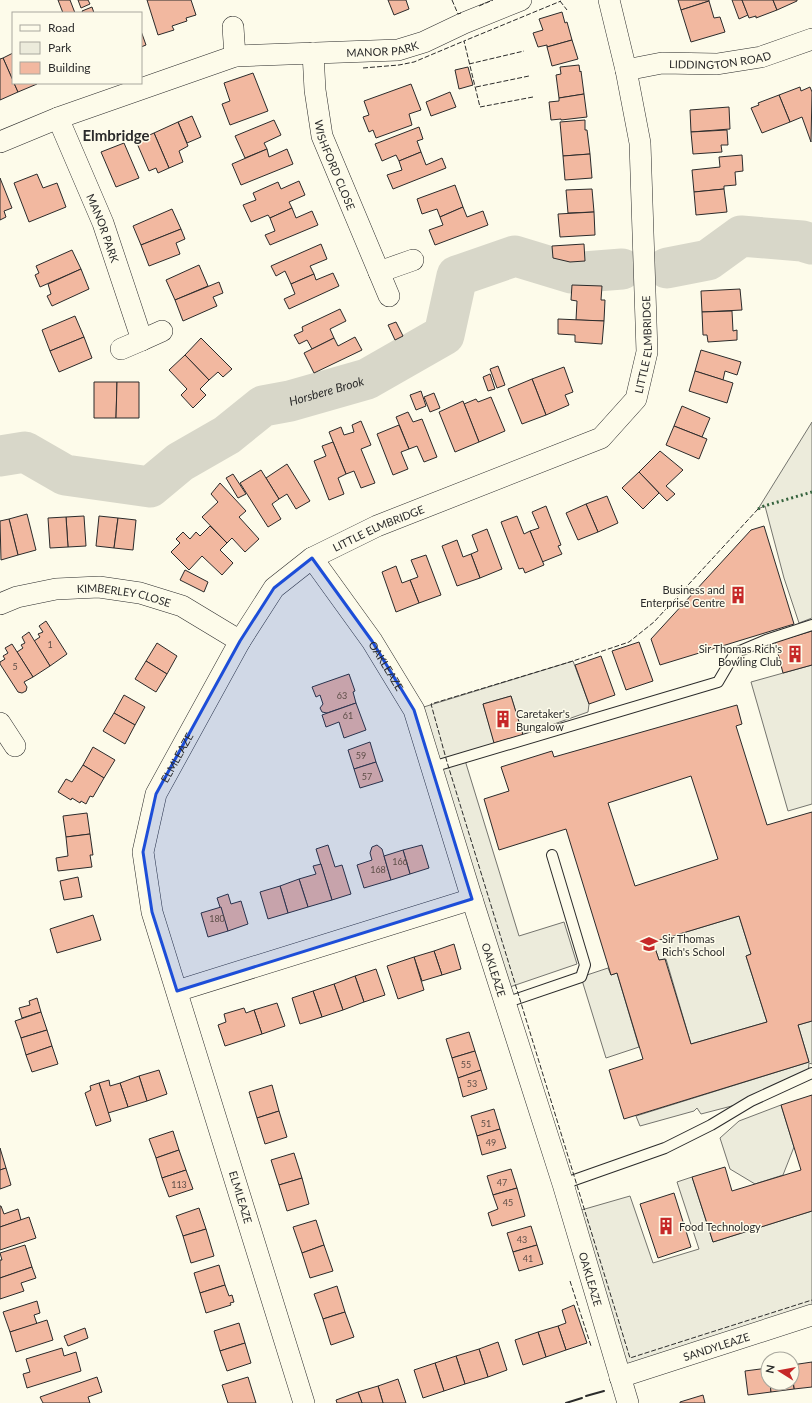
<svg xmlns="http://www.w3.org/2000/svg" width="812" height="1403" font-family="Lato,sans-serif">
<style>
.green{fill:#ecebdb;stroke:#74746e}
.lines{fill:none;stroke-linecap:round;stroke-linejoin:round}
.river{stroke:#d8d7c9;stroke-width:41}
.building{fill:#f2b8a0;stroke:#2b2b2b;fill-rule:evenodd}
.lane-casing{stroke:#2b2b2b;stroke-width:12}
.street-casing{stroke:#2b2b2b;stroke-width:22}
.lane{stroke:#fdfbea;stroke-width:10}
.street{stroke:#fdfbea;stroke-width:21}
.hedge{stroke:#34623c;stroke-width:3;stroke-dasharray:2 3;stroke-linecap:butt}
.fence{stroke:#2b2b2b;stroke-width:1;stroke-dasharray:5 2;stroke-linecap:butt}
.wall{stroke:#2b2b2b;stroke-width:2}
.marked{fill:#1d4ed8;fill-opacity:0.2;stroke:#1d4ed8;stroke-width:3;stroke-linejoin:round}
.labels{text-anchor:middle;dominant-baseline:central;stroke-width:3;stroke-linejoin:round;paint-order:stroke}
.number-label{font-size:9px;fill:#5d4e48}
.street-label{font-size:11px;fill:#2b2b2b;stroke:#fdfbea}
.poi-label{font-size:11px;fill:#2b2b2b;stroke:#fdfbea;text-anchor:start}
.water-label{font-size:12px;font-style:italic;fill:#2b2b2b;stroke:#fdfbea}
.district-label{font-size:15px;font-weight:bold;fill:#2b2b2b;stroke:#fdfbea}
</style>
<rect width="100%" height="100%" fill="#fdfbea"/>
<g class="green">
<polygon points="812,422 812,618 799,623 784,578 765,506 758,509"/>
<polygon points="573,661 589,704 588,712 523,735 511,696 483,704 496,748 464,757 519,936 564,922 577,964 501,990 414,710"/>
<polygon points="812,665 812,804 788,811 751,682"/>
<polygon points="739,916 751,954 746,956 767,1022 691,1044 666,959 659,960 653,942"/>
<polygon points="608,968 611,975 617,973 639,1047 606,1058 581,977"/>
<polygon points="812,1021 812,1064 809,1063 808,1075 751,1101 701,1114 697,1108 694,1111 640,1126 636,1116 809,1062 798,1025"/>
<polygon points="781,1105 794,1147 783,1175 755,1184 730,1169 720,1138 739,1121"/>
<polygon points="692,1177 713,1242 812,1211 812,1315 620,1377 571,1213 630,1196 653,1263 699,1249 677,1182"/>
</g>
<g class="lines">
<g class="river">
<polyline points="667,268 708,260 741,236 802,241 812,244"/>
<path id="s1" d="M0 456 25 452 65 475 150 487 180 462 227 435 263 406 290 401 367 379 444 335 457 276 515 256 571 273 622 269"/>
</g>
</g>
<g class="building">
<polygon points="58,0 70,0 75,13 63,13"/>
<polygon points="78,0 88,0 90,4 81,8"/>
<polygon points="147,0 191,0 196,15 186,18 187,21 172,26 174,30 158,35"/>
<polygon points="388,0 406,0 409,9 394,15"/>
<polygon points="678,0 709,0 709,1 681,10"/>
<polygon points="732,0 742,0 748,15 739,19"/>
<polygon points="742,0 773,0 777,10 756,18 756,16 749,18"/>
<polygon points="773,0 797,0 797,1 777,10"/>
<polygon points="709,1 714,18 720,17 725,32 691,42 681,10"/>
<polygon points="92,7 94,13 83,13 82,11"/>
<polygon points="562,12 565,23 567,22 572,40 547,47 547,45 538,47 533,33 543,30 539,19"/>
<polygon points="141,31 146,45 141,47"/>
<polygon points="572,40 578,59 552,66 547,47"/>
<polygon points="13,53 13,81 3,58"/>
<polygon points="3,58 18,92 0,100 0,59"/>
<polygon points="579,65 580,72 581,71 584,94 559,98 556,75 561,74 560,67"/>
<polygon points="468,67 473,85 459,89 455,70"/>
<polygon points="253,73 268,111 230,125 222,104 230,101 224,83"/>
<polygon points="14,83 36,83 37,84 18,92"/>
<polygon points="411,84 421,110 409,114 412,125 376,138 373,130 369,132 363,117 369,115 364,101"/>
<polygon points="800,87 801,91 810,87 812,92 811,142 802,117 790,122 779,95"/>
<polygon points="450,92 456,107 431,116 426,102"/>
<polygon points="584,94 587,117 561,120 561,119 551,120 549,102 559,101 559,98"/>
<polygon points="779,95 790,122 762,133 751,108 759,105 758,103"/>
<polygon points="729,107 730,129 691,132 690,110"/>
<polygon points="192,116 201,137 187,143 178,122"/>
<polygon points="274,120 281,135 264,143 267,149 245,158 235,136"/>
<polygon points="585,120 585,130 587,130 590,154 563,156 560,122"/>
<polygon points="178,122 188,146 179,151 183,162 169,168 154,133"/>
<polygon points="419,127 423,139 417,141 421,152 399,161 396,155 382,161 375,144"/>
<polygon points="727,130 728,145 721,145 722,152 693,154 691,132"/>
<polygon points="154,133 169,168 158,173 156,168 149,171 136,141"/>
<polygon points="124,143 139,178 116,187 101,152"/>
<polygon points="267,149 269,157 287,149 293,164 241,185 232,164"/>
<polygon points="421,152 426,165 442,158 446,168 393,189 387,175 402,170 399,161"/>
<polygon points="590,154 592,178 565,180 563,156"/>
<polygon points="742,155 743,171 735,172 736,185 724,186 724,189 694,192 692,170 720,167 719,157"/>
<polygon points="37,174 43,188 57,183 66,207 29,222 14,183"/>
<polygon points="0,178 12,208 4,211 6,217 0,220"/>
<polygon points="299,181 305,195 289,202 292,208 270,218 268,215 251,222 243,205 256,200 253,193 278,182 281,189"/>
<polygon points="455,185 463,207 440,217 437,209 422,214 417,199"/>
<polygon points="592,189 594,212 568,213 566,190"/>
<polygon points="724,189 727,212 696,215 694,192"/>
<polygon points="463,207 467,217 483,211 488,225 435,245 429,230 443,225 440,217"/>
<polygon points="292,208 296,218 312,211 318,225 270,245 265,235 275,231 270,218"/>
<polygon points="172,209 181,229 141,245 133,226"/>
<polygon points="594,212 595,235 560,237 558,214"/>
<polygon points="181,229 185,239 176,243 180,254 149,266 141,245"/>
<polygon points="321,244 327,259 310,266 314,274 291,284 285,271 276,276 271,266"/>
<polygon points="584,244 585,261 570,262 553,258 552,246"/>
<polygon points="72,250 81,269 40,287 35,275 39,273 36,266"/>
<polygon points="199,265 208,286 175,300 166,280"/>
<polygon points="81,269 89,289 52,306 47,296 51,294 48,284"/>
<polygon points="333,273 339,286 289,309 284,299 295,294 291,284 314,274 316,280"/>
<polygon points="219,282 223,293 213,297 217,306 183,321 175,300"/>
<polygon points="572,285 602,286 601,300 605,300 604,321 576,320 577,301 571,300"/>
<polygon points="740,289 742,310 702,312 701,291"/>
<polygon points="340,309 346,321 330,329 334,338 312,349 307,340 299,344 294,335 303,331 302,327"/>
<polygon points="732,311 733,331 737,330 737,340 708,342 707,335 703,335 702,312"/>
<polygon points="75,316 84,337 50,351 42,330"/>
<polygon points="558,319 604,321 602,344 575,342 575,335 558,334"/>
<polygon points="396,322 403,336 395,340 388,325"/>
<polygon points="84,337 92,358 59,372 50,351"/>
<polygon points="355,337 362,350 314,373 304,353 334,338 338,346"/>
<polygon points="201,338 232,369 223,377 218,372 209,380 185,355"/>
<polygon points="701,350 741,362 737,375 725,371 723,380 695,371"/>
<polygon points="185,355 209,380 200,389 206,395 193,408 181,395 187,389 169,370"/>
<polygon points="498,366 505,385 497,388 490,369"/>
<polygon points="564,367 573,392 565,395 569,405 546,415 532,379"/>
<polygon points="695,371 733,383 727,403 689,391"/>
<polygon points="490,374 495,389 488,391 483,377"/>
<polygon points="532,379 546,415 522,424 508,389"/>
<polygon points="94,382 117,382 116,418 94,418"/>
<polygon points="117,382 139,382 139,418 116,418"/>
<polygon points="421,391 426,406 416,410 410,395"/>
<polygon points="434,393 440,408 430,412 424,397"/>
<polygon points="491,397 505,431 479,442 464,404 476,399 478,402"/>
<polygon points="463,401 479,442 455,452 439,412"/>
<polygon points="682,406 710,418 702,437 674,426"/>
<polygon points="408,412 413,422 422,419 437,457 424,462 417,446 409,449 396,417"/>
<polygon points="361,421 371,445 361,449 375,483 361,488 354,471 346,474 329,432 341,427 344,435 354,432 352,425"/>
<polygon points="399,425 409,449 401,452 408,469 393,475 377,434"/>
<polygon points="674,426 707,439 699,459 666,445"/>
<polygon points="333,442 346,474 338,478 344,494 329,500 314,461 326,456 322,446"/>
<polygon points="660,451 683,470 666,486 675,494 667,501 639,472"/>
<polygon points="287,464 310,501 296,509 287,494 279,499 266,478"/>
<polygon points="261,470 279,499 272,504 281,519 268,527 240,483"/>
<polygon points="639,472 659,493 643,509 622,488"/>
<polygon points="233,474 246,494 238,498 226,478"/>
<polygon points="220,483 246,511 239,517 259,539 245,552 232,538 227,543 202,517 218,502 211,494"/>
<polygon points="607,496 618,523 598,532 586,504"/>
<polygon points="586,504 598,532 578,540 566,513"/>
<polygon points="546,506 561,545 558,546 562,554 542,562 530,531 539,528 532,512"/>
<polygon points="27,514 36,550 18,555 9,519"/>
<polygon points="84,516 86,546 68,547 66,517"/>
<polygon points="99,516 118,518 114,548 96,546"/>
<polygon points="517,516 524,534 530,531 544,565 525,573 523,568 519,569 501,522"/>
<polygon points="66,517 68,547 50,548 48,518"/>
<polygon points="118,518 136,520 133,550 114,548"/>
<polygon points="9,519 18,555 1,560 0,521"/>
<polygon points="210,526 227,543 220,550 233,563 222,575 202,556 189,570 171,552 180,543 176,539 183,532 190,539 196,532 200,536"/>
<polygon points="764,526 794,624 660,665 651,639 751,530"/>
<polygon points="487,529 502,569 480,578 471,554 478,551 472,535"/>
<polygon points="457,540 463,557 471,554 480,578 457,586 442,546"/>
<polygon points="426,555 441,595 419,603 410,580 418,577 411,560"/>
<polygon points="396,566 402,583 410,580 419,603 396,612 382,572"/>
<polygon points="185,570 208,582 204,592 180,580"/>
<polygon points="46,621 67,654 50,666 34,641 40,637 38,634 43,632 39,626"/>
<polygon points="812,631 812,665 783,673 775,642"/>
<polygon points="29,632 50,666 33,677 17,652 23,648 21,645 25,643 22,637"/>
<polygon points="639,642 653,681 626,690 612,651"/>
<polygon points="157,643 177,656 167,674 146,661"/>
<polygon points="12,644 33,677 24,682 27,687 26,691 22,693 18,692 0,664 0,662 5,659 3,656 8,653 5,648"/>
<polygon points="601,656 615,695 589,704 575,665"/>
<polygon points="146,661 167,674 156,692 135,679"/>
<polygon points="349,674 355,691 353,692 356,703 327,713 322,712 320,708 323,704 320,695 316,697 312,687"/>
<polygon points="124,695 145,707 135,725 114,713"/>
<polygon points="511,696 523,735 494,743 483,704"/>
<polygon points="356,703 366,730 344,738 339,722 326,727 322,715"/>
<path d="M737 705 742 724 736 726 767 825 812 812V1021L798 1025 809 1062 624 1119 609 1070 643 1059 617 973 611 975 566 829 499 850 484 799 509 791 501 767 552 751 554 757ZM691 776 718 859 635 886 608 803ZM739 916 751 954 746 956 767 1022 691 1044 665 959 659 960 653 942Z"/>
<polygon points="114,713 135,725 125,744 103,731"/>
<polygon points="370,742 376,762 354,769 348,750"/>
<polygon points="93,747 115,760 104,778 83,765"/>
<polygon points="376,762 383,781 360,788 354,769"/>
<polygon points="83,765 104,778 93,797 90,796 86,804 81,801 80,803 72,798 71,800 58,792 66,779 72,782"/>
<polygon points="87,813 90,834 66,837 63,816"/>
<polygon points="90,834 93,855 90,855 92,867 58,871 56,858 68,856 66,837"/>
<polygon points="328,845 335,867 342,865 351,894 332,900 316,849"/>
<polygon points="377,845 382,849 391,880 364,888 357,865 372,860 370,853 372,847"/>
<polygon points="422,845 429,868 410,874 403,850"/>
<polygon points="403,850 410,874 391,880 384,856"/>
<polygon points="321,864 332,900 308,907 299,879 316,874 313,866"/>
<polygon points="78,877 82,897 64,900 60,881"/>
<polygon points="299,879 308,907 288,913 280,886"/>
<polygon points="280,886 288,913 268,919 260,892"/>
<polygon points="228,894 231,904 241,901 248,924 228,931 217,898"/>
<polygon points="221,907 228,931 208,937 201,913"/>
<polygon points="93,915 101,940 57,953 50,929"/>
<polygon points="454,944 461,969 442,975 434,951"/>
<polygon points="434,951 442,975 422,981 414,957"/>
<polygon points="414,957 424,990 398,999 387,966"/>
<polygon points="376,969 385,995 364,1002 355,976"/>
<polygon points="355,976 364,1002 343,1010 334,984"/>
<polygon points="334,984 343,1010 322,1017 313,991"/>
<polygon points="313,991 322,1017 300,1024 292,998"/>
<polygon points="37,998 41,1012 22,1018 19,1008 30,1005 29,1001"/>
<polygon points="277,1003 285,1026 262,1034 254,1010"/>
<polygon points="244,1008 246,1013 254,1010 262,1034 225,1046 218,1025 226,1022 224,1014"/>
<polygon points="41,1012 47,1030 21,1038 15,1021"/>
<polygon points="47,1030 52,1046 26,1055 21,1038"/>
<polygon points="469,1032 475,1051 452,1058 446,1039"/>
<polygon points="52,1046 58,1064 32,1072 26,1055"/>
<polygon points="475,1051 481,1070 458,1078 452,1058"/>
<polygon points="159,1070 167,1094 147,1101 139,1076"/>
<polygon points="481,1070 487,1089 463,1097 458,1078"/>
<polygon points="139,1076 147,1101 128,1107 120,1083"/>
<polygon points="109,1080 110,1086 120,1083 128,1107 108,1113 99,1083"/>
<polygon points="99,1083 111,1121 96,1126 85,1093 91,1090 90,1086"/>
<polygon points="272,1085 279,1111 257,1118 249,1092"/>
<polygon points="812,1095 812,1211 713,1242 692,1177 725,1167 732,1191 801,1170 781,1105"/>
<polygon points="494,1109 500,1129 477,1136 471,1116"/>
<polygon points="279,1111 287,1137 265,1144 257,1118"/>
<polygon points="500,1129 506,1148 482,1155 477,1136"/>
<polygon points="173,1131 179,1150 156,1158 149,1139"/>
<polygon points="0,1148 6,1168 0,1170"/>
<polygon points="179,1150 186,1170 162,1178 156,1158"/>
<polygon points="294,1153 302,1178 279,1185 271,1160"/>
<polygon points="6,1168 11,1185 0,1189 0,1170"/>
<polygon points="511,1169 517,1188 493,1195 487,1176"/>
<polygon points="186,1170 193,1189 169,1197 162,1178"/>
<polygon points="302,1178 309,1204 287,1211 279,1185"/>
<polygon points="517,1188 525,1216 492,1226 488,1213 498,1209 493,1195"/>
<polygon points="674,1193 691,1247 658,1258 640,1204"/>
<polygon points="0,1206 1,1206 4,1214 18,1209 21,1220 0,1227"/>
<polygon points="199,1208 206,1229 183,1236 176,1216"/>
<polygon points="29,1217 36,1238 0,1250 0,1227"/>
<polygon points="316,1220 324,1245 302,1253 293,1227"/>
<polygon points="531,1226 537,1245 513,1252 507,1233"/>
<polygon points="206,1229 214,1256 191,1263 183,1236"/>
<polygon points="25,1245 32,1267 0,1278 0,1260 2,1260 0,1253"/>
<polygon points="324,1245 333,1271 310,1278 302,1253"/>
<polygon points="537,1245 543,1264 519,1271 513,1252"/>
<polygon points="219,1265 225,1285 200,1293 194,1273"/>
<polygon points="32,1267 36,1278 21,1283 24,1291 0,1299 0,1278"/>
<polygon points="225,1285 229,1296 232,1295 234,1302 230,1303 231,1305 206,1313 200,1293"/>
<polygon points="337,1286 345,1312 323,1319 314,1294"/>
<polygon points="37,1301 40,1313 34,1315 37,1324 10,1332 3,1312"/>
<polygon points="574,1305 587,1343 566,1350 558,1326 566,1323 562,1310"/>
<polygon points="345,1312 354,1337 331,1345 323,1319"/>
<polygon points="47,1320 53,1340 16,1352 10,1332"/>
<polygon points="239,1323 245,1343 220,1351 214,1331"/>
<polygon points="558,1326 566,1350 546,1357 538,1332"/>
<polygon points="85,1328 88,1338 68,1346 64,1336"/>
<polygon points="538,1332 546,1357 523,1365 515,1340"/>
<polygon points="498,1342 507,1370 488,1377 479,1349"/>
<polygon points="245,1343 251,1363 227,1371 220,1351"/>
<polygon points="62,1348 64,1356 76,1352 81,1371 27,1388 23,1374 30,1372 26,1359"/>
<polygon points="479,1349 488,1377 465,1384 456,1356"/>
<polygon points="456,1356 465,1384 444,1391 435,1363"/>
<polygon points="812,1362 812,1387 794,1389 792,1365"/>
<polygon points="435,1363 444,1391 423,1398 414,1370"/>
<polygon points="768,1368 768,1383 770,1383 771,1392 748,1395 745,1371"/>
<polygon points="792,1376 794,1389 771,1392 770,1383 792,1383"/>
<polygon points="97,1377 102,1392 88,1397 90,1403 43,1403 40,1397"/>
<polygon points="248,1377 256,1403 228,1403 222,1385"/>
<polygon points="398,1379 406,1403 383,1403 378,1386"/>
<polygon points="378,1386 383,1403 362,1403 358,1392"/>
<polygon points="358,1392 362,1403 337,1403 336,1400"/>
<polygon points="703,1395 705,1403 680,1403 680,1402"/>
</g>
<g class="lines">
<g class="lane-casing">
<g id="lane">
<polyline points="432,767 718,682 735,653 766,640 812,625"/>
<polyline points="505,1003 581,977 585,965 552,855"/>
<polyline points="563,1184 665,1148 711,1125 751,1101 812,1073"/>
</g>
</g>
<g class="street-casing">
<g id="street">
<polyline points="233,27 235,56"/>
<path id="s2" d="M313 53 315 90 322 136 389 296"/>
<path id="s3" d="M626 70 662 63 717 64 761 57 812 39"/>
<path id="s4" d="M58 118 103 223 142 340 162 331"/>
<path id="s5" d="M0 142 58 118 235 56 398 50 424 42 464 23 521 0"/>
<polyline points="379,272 413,260"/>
<polyline points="121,349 142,340"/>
<path id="s6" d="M312 558 372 641 414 710 472 899 563 1184 628 1403"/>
<path id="s7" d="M0 604 17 597 56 589 99 587 140 593 182 606 240 641"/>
<polyline points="0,723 15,746"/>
<polyline points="177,991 472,899"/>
<path id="s8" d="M620 1377 812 1315"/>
<path id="s9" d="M304 1403 152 912 143 852 156 794 240 641 274 588 312 558 377 526 601 438 636 399 647 352 640 143 626 70 609 0"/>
</g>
</g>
<use href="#lane" class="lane"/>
<use href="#street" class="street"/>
<polyline class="hedge" points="758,509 764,506 812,492"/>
<g class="fence">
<polyline points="452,0 458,14 461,13"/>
<polyline points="560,1 567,10"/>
<polyline points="479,6 493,0"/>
<polyline points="469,64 524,51"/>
<polyline points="363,68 399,65 414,62 464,41"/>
<polyline points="476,87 529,76"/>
<polyline points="533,97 480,107 464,41 561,1"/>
<polyline points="758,509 654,622 629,642 573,661 431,704 447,762 630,1358 812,1300"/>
<polyline points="570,1281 591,1346"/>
</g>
<g class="wall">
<polyline points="586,1396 604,1391"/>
<polyline points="566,1403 582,1398"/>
</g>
</g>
<path class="marked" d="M312 558 372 641 414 710 472 899 177 991 152 912 143 852 156 794 240 641 274 588Z"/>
<defs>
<g id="building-bare" transform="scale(1.38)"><path d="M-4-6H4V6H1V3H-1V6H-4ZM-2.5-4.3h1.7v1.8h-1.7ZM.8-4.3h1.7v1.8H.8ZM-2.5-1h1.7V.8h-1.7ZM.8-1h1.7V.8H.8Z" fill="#c62828" stroke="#fdfbea" stroke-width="2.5" paint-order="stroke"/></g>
<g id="school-bare" transform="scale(1.38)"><path d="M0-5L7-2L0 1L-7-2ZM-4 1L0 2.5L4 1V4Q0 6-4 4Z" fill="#c62828" stroke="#fdfbea" stroke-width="2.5" paint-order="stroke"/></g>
</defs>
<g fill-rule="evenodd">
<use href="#building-bare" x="738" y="595"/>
<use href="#building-bare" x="795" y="654"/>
<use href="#building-bare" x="503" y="719"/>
<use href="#school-bare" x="649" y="944"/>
<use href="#building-bare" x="666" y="1226"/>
</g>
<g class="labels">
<g class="number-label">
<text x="50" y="644">1</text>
<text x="15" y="666">5</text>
<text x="342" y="695">63</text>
<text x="348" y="715">61</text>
<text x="361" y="755">59</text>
<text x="367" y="776">57</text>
<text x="400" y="861">166</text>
<text x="378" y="869">168</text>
<text x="217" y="918">180</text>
<text x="466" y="1064">55</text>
<text x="472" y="1083">53</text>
<text x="486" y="1123">51</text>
<text x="491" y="1142">49</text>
<text x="502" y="1182">47</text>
<text x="179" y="1184">113</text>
<text x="508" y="1202">45</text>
<text x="522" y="1239">43</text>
<text x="528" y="1258">41</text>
</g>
<g class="street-label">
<text stroke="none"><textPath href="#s5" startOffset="398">MANOR PARK</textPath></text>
<text stroke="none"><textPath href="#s3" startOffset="95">LIDDINGTON ROAD</textPath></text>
<text stroke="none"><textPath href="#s2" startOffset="115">WISHFORD CLOSE</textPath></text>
<text stroke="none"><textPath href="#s4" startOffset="119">MANOR PARK</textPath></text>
<text stroke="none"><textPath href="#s9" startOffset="1341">LITTLE ELMBRIDGE</textPath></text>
<text stroke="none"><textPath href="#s9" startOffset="993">LITTLE ELMBRIDGE</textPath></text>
<text stroke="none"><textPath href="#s7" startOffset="127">KIMBERLEY CLOSE</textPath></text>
<text stroke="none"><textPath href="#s6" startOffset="131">OAKLEAZE</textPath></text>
<text stroke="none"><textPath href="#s9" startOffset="676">ELMLEAZE</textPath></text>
<text stroke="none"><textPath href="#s6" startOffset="455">OAKLEAZE</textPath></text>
<text transform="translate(241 1197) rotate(73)">ELMLEAZE</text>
<text stroke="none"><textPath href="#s6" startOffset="779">OAKLEAZE</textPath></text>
<text stroke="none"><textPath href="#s8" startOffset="101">SANDYLEAZE</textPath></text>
</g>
<g class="poi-label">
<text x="725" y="589" text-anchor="end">Business and<tspan x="725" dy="13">Enterprise Centre</tspan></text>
<text x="782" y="648" text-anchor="end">Sir Thomas Rich's<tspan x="782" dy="13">Bowling Club</tspan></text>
<text x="516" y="713">Caretaker's<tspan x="516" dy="13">Bungalow</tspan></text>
<text x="662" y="938">Sir Thomas<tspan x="662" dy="13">Rich's School</tspan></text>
<text x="679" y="1226">Food Technology</text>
</g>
<g class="water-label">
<text stroke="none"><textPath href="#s1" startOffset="362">Horsbere Brook</textPath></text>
</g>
<g class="district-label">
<text x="116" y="135">Elmbridge</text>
</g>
</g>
<rect x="12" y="12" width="130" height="72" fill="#fdfbea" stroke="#a9a89e"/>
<rect x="20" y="25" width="20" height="6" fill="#fdfbea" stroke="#a9a89e"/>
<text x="48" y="32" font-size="12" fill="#2b2b2b">Road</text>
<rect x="20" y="42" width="20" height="12" fill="#ecebdb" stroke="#a9a89e"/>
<text x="48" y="52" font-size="12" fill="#2b2b2b">Park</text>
<rect x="20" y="62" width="20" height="12" fill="#f2b8a0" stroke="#a9a89e"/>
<text x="48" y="72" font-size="12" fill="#2b2b2b">Building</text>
<g transform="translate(780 1371) rotate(281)"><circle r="19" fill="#fdfbea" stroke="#a9a89e"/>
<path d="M0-3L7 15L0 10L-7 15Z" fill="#c62828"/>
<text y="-6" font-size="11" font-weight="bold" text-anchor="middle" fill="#2b2b2b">N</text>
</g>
</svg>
